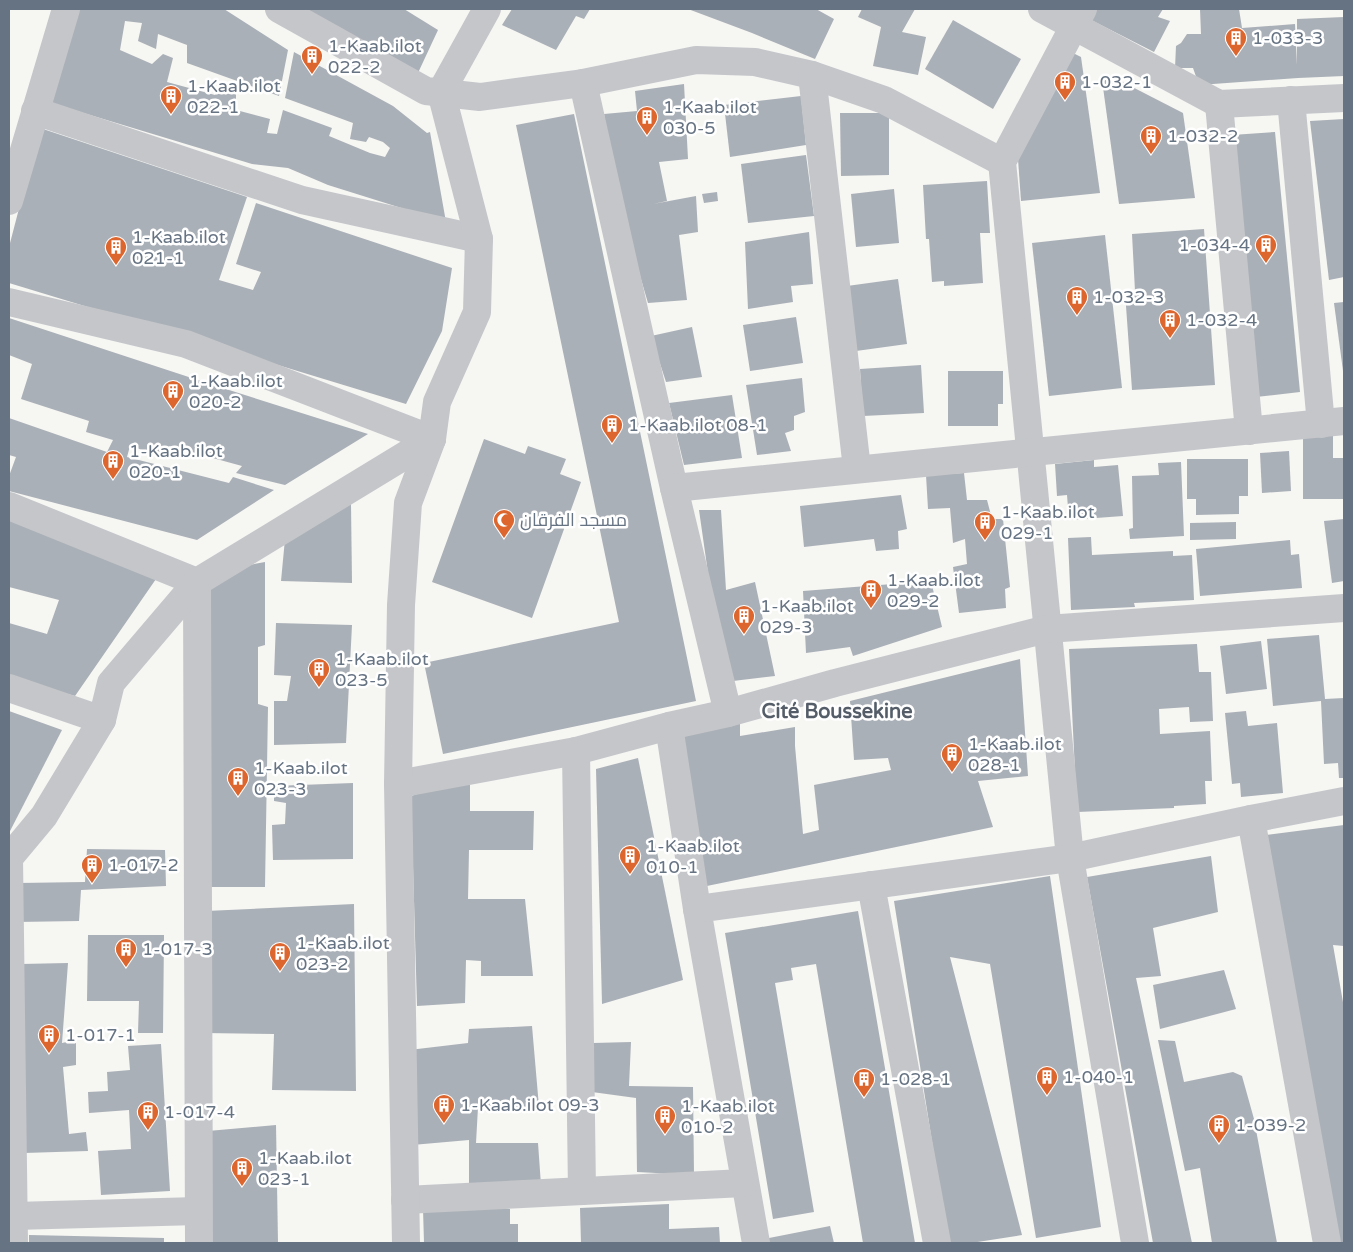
<svg xmlns="http://www.w3.org/2000/svg" width="1353" height="1252" font-family="'Varela Round',Cairo,sans-serif">
<style>
.building{fill:#aab0b7}
.lines{fill:none;stroke-linecap:round;stroke-linejoin:round}
.minor{stroke:#c4c6ca;stroke-width:28}
.labels{text-anchor:middle;dominant-baseline:central;stroke-width:5;stroke-linejoin:round;paint-order:stroke}
.poi-label{font-size:18px;fill:#667383;stroke:#fff;text-anchor:start}
.quarter-label{font-size:20px;font-weight:bold;fill:#545d68;stroke:#fff}
</style>
<rect width="100%" height="100%" fill="#f6f6f3"/>
<g class="building">
<polygon points="78,9 224,9 288,50 279,96 187,63 187,45 158,34 156,49 138,41 142,23 125,21 120,50 152,64 163,54 173,58 167,82 215,95 221,87 236,94 236,110 270,119 267,133 277,134 283,110 332,128 329,136 370,153 385,157 390,148 383,142 369,137 366,142 350,139 353,123 285,98 294,52 393,106 427,133 430,132 446,222 328,185 288,168 252,164 47,102"/>
<polygon points="297,9 404,9 438,30 417,75"/>
<polygon points="512,9 590,9 584,19 576,16 556,50 502,25"/>
<polygon points="688,9 816,9 834,19 815,59 752,33"/>
<polygon points="862,9 915,9 902,32 926,37 918,75 873,66 881,27 858,17"/>
<polygon points="1097,9 1163,9 1158,17 1170,21 1154,52 1091,20"/>
<polygon points="1200,9 1239,9 1242,28 1295,24 1297,65 1297,19 1344,17 1344,76 1298,78 1199,85 1193,68 1175,68 1176,46 1181,43 1187,34 1201,34"/>
<polygon points="953,20 1021,59 993,109 925,69"/>
<polygon points="1073,53 1081,57 1100,193 1021,201 1017,145"/>
<polygon points="1109,75 1183,113 1195,198 1119,204 1102,80"/>
<polygon points="684,84 688,159 659,162 667,201 653,204 696,196 698,232 679,235 687,300 648,303 621,211 604,114 637,111 635,91"/>
<polygon points="801,96 806,145 730,157 724,105"/>
<polygon points="840,113 889,113 889,175 841,176"/>
<polygon points="574,114 696,701 443,754 424,663 619,622 516,125"/>
<polygon points="1344,119 1344,277 1329,280 1310,121"/>
<polygon points="40,128 247,197 219,280 253,290 261,272 236,264 256,203 452,268 442,331 406,404 9,283 9,247"/>
<polygon points="1275,132 1300,392 1256,397 1232,135"/>
<polygon points="806,155 814,216 748,223 741,164"/>
<polygon points="987,181 990,233 980,233 983,283 944,286 944,281 932,282 929,239 926,239 923,185"/>
<polygon points="894,189 899,243 856,247 851,194"/>
<polygon points="717,192 718,201 704,203 702,194"/>
<polygon points="1204,229 1215,385 1132,390 1125,292 1135,291 1132,234"/>
<polygon points="809,232 813,284 791,286 793,302 748,309 745,242"/>
<polygon points="1105,235 1122,388 1049,396 1032,243"/>
<polygon points="898,279 907,344 856,351 847,286"/>
<polygon points="1344,302 1344,371 1343,371 1334,303"/>
<polygon points="796,317 803,363 750,371 743,325"/>
<polygon points="9,318 210,384 368,434 285,485 236,473 242,466 169,446 165,457 130,446 127,457 229,483 233,477 274,490 197,540 9,491 9,476 16,457 9,455 9,418 107,452 113,440 86,432 89,421 21,399 32,364 9,355"/>
<polygon points="692,327 702,377 666,382 651,336"/>
<polygon points="921,365 924,413 863,416 860,369"/>
<polygon points="948,371 1003,371 1003,404 998,404 998,426 948,426"/>
<polygon points="802,378 805,412 794,416 794,430 785,433 791,451 757,455 746,385"/>
<polygon points="732,395 742,458 684,465 669,403"/>
<polygon points="1303,436 1333,436 1333,458 1344,458 1344,499 1303,499"/>
<polygon points="484,439 525,454 528,446 566,459 560,474 581,482 532,618 432,582"/>
<polygon points="1289,451 1291,491 1262,493 1260,453"/>
<polygon points="1187,459 1248,459 1248,496 1239,496 1239,514 1196,515 1196,499 1187,499"/>
<polygon points="1094,460 1094,467 1118,465 1123,516 1069,520 1067,495 1057,496 1055,464"/>
<polygon points="1181,462 1184,536 1130,539 1129,529 1133,528 1132,476 1159,475 1158,463"/>
<polygon points="964,473 967,500 987,500 992,519 1003,519 1010,587 1005,589 1006,608 959,613 953,567 967,564 965,539 953,543 950,508 928,509 926,475"/>
<polygon points="901,495 907,529 898,531 899,549 876,551 874,539 804,547 800,506"/>
<polygon points="351,504 352,583 281,581 285,539"/>
<polygon points="699,510 721,510 726,590 755,582 775,676 733,681 711,594"/>
<polygon points="1344,519 1344,581 1332,583 1324,521"/>
<polygon points="9,520 156,579 75,696 9,678 9,623 47,634 59,600 9,587"/>
<polygon points="1236,522 1236,539 1190,540 1190,523"/>
<polygon points="1091,537 1092,555 1173,551 1173,556 1192,555 1194,600 1134,603 1135,607 1071,610 1068,538"/>
<polygon points="1290,540 1291,555 1299,554 1302,588 1200,596 1196,549"/>
<polygon points="265,562 265,645 258,647 258,704 268,707 265,887 210,887 208,591 243,566"/>
<polygon points="931,581 942,627 853,656 850,647 806,653 803,591"/>
<polygon points="276,623 352,625 346,743 274,745 274,701 287,701 291,676 274,675"/>
<polygon points="1319,635 1325,699 1344,698 1344,778 1339,778 1338,763 1324,764 1321,701 1273,706 1267,639"/>
<polygon points="1261,641 1267,689 1226,694 1220,646"/>
<polygon points="1197,644 1199,672 1211,672 1213,721 1190,722 1189,707 1159,709 1160,734 1210,731 1212,781 1205,781 1206,804 1174,806 1174,808 1077,812 1069,649"/>
<polygon points="1020,659 1028,776 978,781 993,827 702,887 680,733 740,721 740,736 795,727 795,746 803,834 819,830 814,785 891,770 888,758 854,760 850,701"/>
<polygon points="9,711 62,730 9,833"/>
<polygon points="1246,711 1248,726 1277,723 1283,793 1241,797 1240,783 1232,784 1225,713"/>
<polygon points="638,758 683,980 602,1004 596,769"/>
<polygon points="353,783 353,859 273,860 272,825 285,824 286,803 274,801 274,786"/>
<polygon points="451,783 470,785 470,811 534,811 533,850 469,850 468,899 525,899 533,976 481,976 481,961 466,960 465,1003 417,1006 411,796"/>
<polygon points="1344,825 1344,946 1333,945 1344,1008 1344,1243 1337,1243 1266,835"/>
<polygon points="87,849 165,850 166,886 81,890 79,921 16,922 18,883 85,882"/>
<polygon points="1211,856 1218,912 1153,928 1161,976 1136,978 1192,1243 1153,1243 1087,877"/>
<polygon points="1050,876 1101,1227 1036,1238 990,964 950,957 1022,1235 971,1243 948,1243 894,901"/>
<polygon points="354,904 356,1091 272,1090 274,1034 204,1033 206,911"/>
<polygon points="858,911 915,1243 863,1243 816,964 791,968 793,980 775,983 814,1212 773,1219 725,933"/>
<polygon points="88,935 164,935 163,1033 138,1033 139,1001 87,1001"/>
<polygon points="68,963 62,1043 76,1040 76,1065 63,1067 69,1134 86,1132 88,1151 24,1153 21,964"/>
<polygon points="1224,970 1236,1009 1160,1029 1153,985"/>
<polygon points="532,1026 539,1107 478,1107 476,1143 538,1143 541,1185 469,1191 469,1140 412,1145 409,1050 468,1043 469,1029"/>
<polygon points="1158,1040 1175,1041 1184,1082 1233,1072 1242,1076 1254,1119 1277,1243 1212,1243 1200,1168 1185,1171"/>
<polygon points="631,1042 629,1086 693,1087 694,1175 637,1172 636,1098 592,1092 593,1043"/>
<polygon points="161,1044 170,1191 101,1195 98,1151 131,1149 129,1110 89,1113 88,1092 108,1091 107,1072 130,1070 128,1046"/>
<polygon points="276,1125 278,1243 207,1243 208,1131"/>
<polygon points="669,1204 669,1229 719,1227 720,1243 581,1243 580,1208"/>
<polygon points="423,1209 510,1209 510,1224 518,1224 518,1243 424,1243"/>
<polygon points="830,1226 834,1243 765,1243 764,1239"/>
<polygon points="29,1235 164,1238 164,1243 29,1243"/>
</g>
<g class="lines">
<g class="minor">
<polyline points="279,9 426,91 480,97 583,83 696,60 755,62 812,75 884,100 1002,162"/>
<polyline points="1042,9 1219,104 1344,98"/>
<polyline points="1083,9 1002,162 1070,858 1135,1243"/>
<polyline points="812,75 857,469"/>
<polyline points="583,83 674,488 728,713"/>
<polyline points="1291,100 1321,424"/>
<polyline points="1219,104 1249,431"/>
<polyline points="35,111 302,200 479,239"/>
<polyline points="9,201 66,9"/>
<polyline points="9,302 186,344 432,439"/>
<polyline points="674,488 1344,421"/>
<polyline points="9,506 197,582 199,1243"/>
<polyline points="9,688 102,720"/>
<polyline points="669,726 697,909 756,1243"/>
<polyline points="576,751 582,1191"/>
<polyline points="398,784 576,751 669,726 728,713 835,683 1047,629 1344,608"/>
<polyline points="1251,819 1327,1243"/>
<polyline points="871,885 937,1243"/>
<polyline points="697,909 1070,858 1251,819 1344,801"/>
<polyline points="405,1200 744,1183"/>
<polyline points="14,1216 198,1211"/>
<polyline points="14,1243 9,858 44,816 102,720 111,683 197,582 432,439"/>
<polyline points="406,1243 398,784 401,605 408,503 432,439 437,402 477,312 479,239 441,92 487,9"/>
</g>
</g>
<defs>
<g id="building-pin" transform="scale(1.125)"><path d="M0 17L-7.5 6A9.5 9.5 0 1 1 7.5 6Z" fill="#dc662d" stroke="#fff"/><path d="M-4-6H4V6H1V3H-1V6H-4ZM-2.5-4.3h1.7v1.8h-1.7ZM.8-4.3h1.7v1.8H.8ZM-2.5-1h1.7V.8h-1.7ZM.8-1h1.7V.8H.8Z" fill="#fff"/></g>
<g id="mosque-pin" transform="scale(1.125)"><path d="M0 17L-7.5 6A9.5 9.5 0 1 1 7.5 6Z" fill="#dc662d" stroke="#fff"/><path d="M3.5-4.9A6 6 0 1 0 3.5 4.9A5 5 0 1 1 3.5-4.9Z" fill="#fff"/></g>
</defs>
<g fill-rule="evenodd">
<use href="#building-pin" x="1236" y="38"/>
<use href="#building-pin" x="312" y="56"/>
<use href="#building-pin" x="1065" y="82"/>
<use href="#building-pin" x="171" y="96"/>
<use href="#building-pin" x="647" y="117"/>
<use href="#building-pin" x="1151" y="136"/>
<use href="#building-pin" x="1266" y="245"/>
<use href="#building-pin" x="116" y="247"/>
<use href="#building-pin" x="1077" y="297"/>
<use href="#building-pin" x="1170" y="320"/>
<use href="#building-pin" x="173" y="391"/>
<use href="#building-pin" x="612" y="425"/>
<use href="#building-pin" x="113" y="461"/>
<use href="#mosque-pin" x="504" y="520"/>
<use href="#building-pin" x="985" y="522"/>
<use href="#building-pin" x="871" y="590"/>
<use href="#building-pin" x="744" y="616"/>
<use href="#building-pin" x="319" y="669"/>
<use href="#building-pin" x="952" y="754"/>
<use href="#building-pin" x="238" y="778"/>
<use href="#building-pin" x="630" y="856"/>
<use href="#building-pin" x="92" y="865"/>
<use href="#building-pin" x="126" y="949"/>
<use href="#building-pin" x="280" y="953"/>
<use href="#building-pin" x="49" y="1035"/>
<use href="#building-pin" x="1047" y="1077"/>
<use href="#building-pin" x="864" y="1079"/>
<use href="#building-pin" x="444" y="1105"/>
<use href="#building-pin" x="148" y="1112"/>
<use href="#building-pin" x="665" y="1116"/>
<use href="#building-pin" x="1219" y="1125"/>
<use href="#building-pin" x="242" y="1168"/>
</g>
<g class="labels">
<g class="poi-label">
<text x="1252" y="38">1-033-3</text>
<text x="328" y="46">1-Kaab.ilot<tspan x="328" dy="21">022-2</tspan></text>
<text x="1081" y="82">1-032-1</text>
<text x="187" y="86">1-Kaab.ilot<tspan x="187" dy="21">022-1</tspan></text>
<text x="663" y="107">1-Kaab.ilot<tspan x="663" dy="21">030-5</tspan></text>
<text x="1167" y="136">1-032-2</text>
<text x="132" y="237">1-Kaab.ilot<tspan x="132" dy="21">021-1</tspan></text>
<text x="1250" y="245" text-anchor="end">1-034-4</text>
<text x="1093" y="297">1-032-3</text>
<text x="1186" y="320">1-032-4</text>
<text x="189" y="381">1-Kaab.ilot<tspan x="189" dy="21">020-2</tspan></text>
<text x="628" y="425">1-Kaab.ilot 08-1</text>
<text x="129" y="451">1-Kaab.ilot<tspan x="129" dy="21">020-1</tspan></text>
<text x="1001" y="512">1-Kaab.ilot<tspan x="1001" dy="21">029-1</tspan></text>
<text x="520" y="520">مسجد الفرقان</text>
<text x="887" y="580">1-Kaab.ilot<tspan x="887" dy="21">029-2</tspan></text>
<text x="760" y="606">1-Kaab.ilot<tspan x="760" dy="21">029-3</tspan></text>
<text x="335" y="659">1-Kaab.ilot<tspan x="335" dy="21">023-5</tspan></text>
<text x="968" y="744">1-Kaab.ilot<tspan x="968" dy="21">028-1</tspan></text>
<text x="254" y="768">1-Kaab.ilot<tspan x="254" dy="21">023-3</tspan></text>
<text x="646" y="846">1-Kaab.ilot<tspan x="646" dy="21">010-1</tspan></text>
<text x="108" y="865">1-017-2</text>
<text x="296" y="943">1-Kaab.ilot<tspan x="296" dy="21">023-2</tspan></text>
<text x="142" y="949">1-017-3</text>
<text x="65" y="1035">1-017-1</text>
<text x="1063" y="1077">1-040-1</text>
<text x="880" y="1079">1-028-1</text>
<text x="460" y="1105">1-Kaab.ilot 09-3</text>
<text x="681" y="1106">1-Kaab.ilot<tspan x="681" dy="21">010-2</tspan></text>
<text x="164" y="1112">1-017-4</text>
<text x="1235" y="1125">1-039-2</text>
<text x="258" y="1158">1-Kaab.ilot<tspan x="258" dy="21">023-1</tspan></text>
</g>
<g class="quarter-label">
<text x="837" y="712">Cité Boussekine</text>
</g>
</g>
<rect width="1353" height="1252" fill="none" stroke="#667383" stroke-width="20"/>
</svg>
